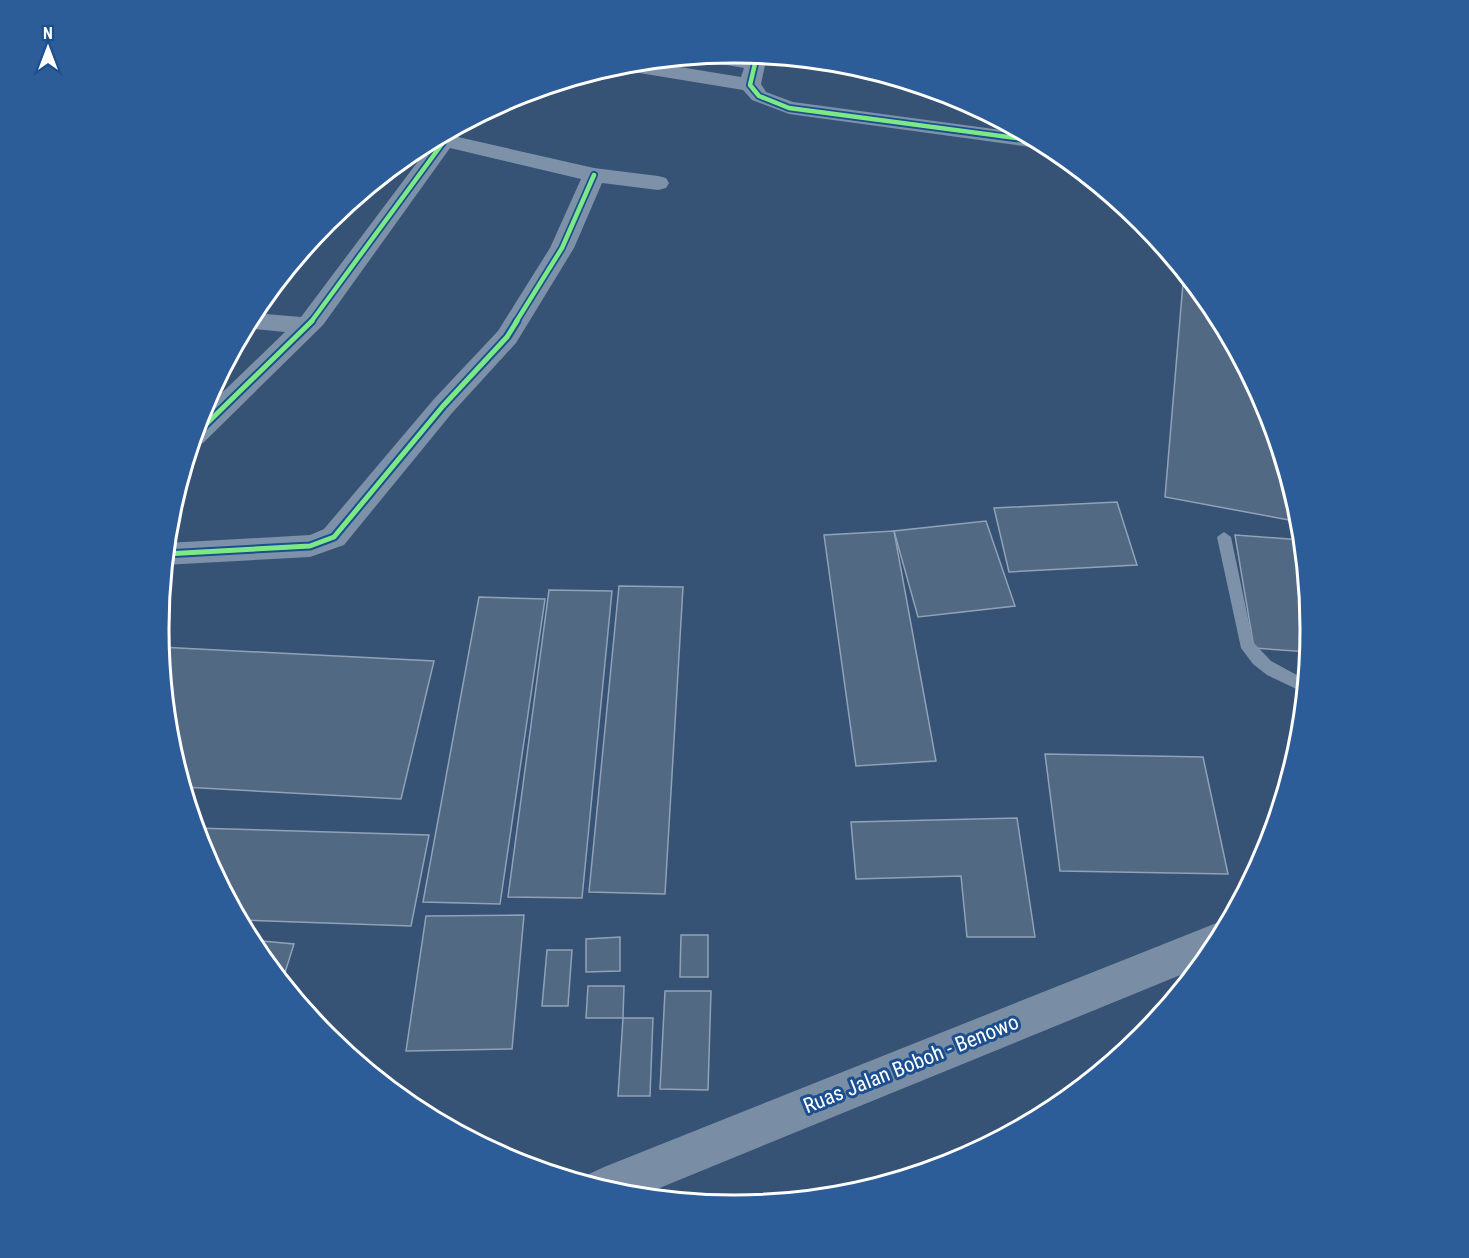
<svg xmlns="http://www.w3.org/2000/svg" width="1469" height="1258" font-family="'Roboto Condensed',sans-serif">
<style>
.building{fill:#526984;stroke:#92a2b6;stroke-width:1.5}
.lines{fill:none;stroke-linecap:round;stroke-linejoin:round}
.service{fill:#7d92a8;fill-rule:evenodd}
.minor{fill:#7d92a8;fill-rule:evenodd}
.secondary{fill:#798da4;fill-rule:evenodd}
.cycleway-far1-casing{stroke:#1b4f8f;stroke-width:8}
.cycleway-casing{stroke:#1b4f8f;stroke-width:9}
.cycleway-far1{stroke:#7ce984;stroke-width:4.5}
.cycleway{stroke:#7ce984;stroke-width:5}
.labels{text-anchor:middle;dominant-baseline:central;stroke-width:6;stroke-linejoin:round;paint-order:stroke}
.near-street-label{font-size:21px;fill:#fff;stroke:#1b4f8f}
.rim{fill:none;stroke:#fff;stroke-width:3}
</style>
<rect width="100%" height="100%" fill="#365274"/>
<g class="building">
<polygon points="1183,283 1194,284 1214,309 1267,409 1300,522 1165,497"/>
<polygon points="1117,502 1137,565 1009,572 994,508"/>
<polygon points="986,521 1015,606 918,617 894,531"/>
<polygon points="894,531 936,761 856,766 824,535"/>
<polygon points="1235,535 1302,540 1311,629 1309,652 1254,648"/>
<polygon points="619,586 683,587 665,894 589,892"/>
<polygon points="549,590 612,591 582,898 508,897"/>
<polygon points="479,597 545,599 500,904 423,902"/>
<polygon points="160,647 434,661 401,799 183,787 169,741"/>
<polygon points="1045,754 1203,757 1228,874 1060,871"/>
<polygon points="1017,818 1035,937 967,937 961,876 856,879 851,822"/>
<polygon points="195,828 429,835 411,926 239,920 202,849"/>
<polygon points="524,915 512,1049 406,1051 426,916"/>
<polygon points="681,935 708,935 708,977 680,977"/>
<polygon points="620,937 620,971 586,972 586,939"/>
<polygon points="250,940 294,944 282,982 255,949"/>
<polygon points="547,950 572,950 568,1006 542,1006"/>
<polygon points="588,986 624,986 623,1018 586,1018"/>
<polygon points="665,991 711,991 708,1090 660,1089"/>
<polygon points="623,1018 653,1018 650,1096 618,1096"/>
</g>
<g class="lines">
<polygon class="service" points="1224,532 1231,537 1253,642 1271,661 1306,680 1305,693 1267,675 1253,664 1241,648 1217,537"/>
<g class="minor">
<polygon points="728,53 746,57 748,54 767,56 761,84 766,92 793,102 1023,133 1046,145 1038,148 789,114 752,100 743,90 621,70 612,67 643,61 741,77 744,68 704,61 695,56"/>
<polygon points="461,125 464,129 458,137 594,168 658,176 666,178 669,183 666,188 658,190 602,183 574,248 516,343 452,413 344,545 310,557 164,565 167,543 310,535 324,529 434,399 498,331 550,248 581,179 450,148 323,325 203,443 191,445 200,414 285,332 245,328 253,313 301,317 431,144 427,143"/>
</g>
<polygon class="secondary" points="1219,922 1227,925 1214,950 1200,967 640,1196 622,1194 585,1183 589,1174 604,1167"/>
<g class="cycleway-far1-casing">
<g id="cycleway-far1">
<polyline points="757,55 750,85 759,96 789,108 1038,141"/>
<polyline points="311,322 453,129"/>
<polyline points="516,322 562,248 594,175"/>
</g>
</g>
<g class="cycleway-casing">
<g id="cycleway">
<polyline points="194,436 312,321"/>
<polyline points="165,554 310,546 334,537 443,406 507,337 517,321"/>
</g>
</g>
<use href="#cycleway-far1" class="cycleway-far1"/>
<use href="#cycleway" class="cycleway"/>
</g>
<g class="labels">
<g class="near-street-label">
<text transform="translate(911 1064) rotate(-22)">Ruas Jalan Boboh - Benowo</text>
</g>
</g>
<path d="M0 0H1469V1258H0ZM734 63H735A565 565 0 0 1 1300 628V630A565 565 0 0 1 735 1195H734A565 565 0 0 1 169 630V628A565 565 0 0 1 734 63Z" fill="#2d5d98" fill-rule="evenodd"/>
<path class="rim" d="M734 63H735A565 565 0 0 1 1300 628V630A565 565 0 0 1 735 1195H734A565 565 0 0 1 169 630V628A565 565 0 0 1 734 63Z"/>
<g transform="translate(48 48)" stroke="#1b4f8f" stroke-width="4.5" paint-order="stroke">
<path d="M0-4.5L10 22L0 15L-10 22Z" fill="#ffffff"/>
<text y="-9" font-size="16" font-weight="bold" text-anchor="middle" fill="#ffffff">N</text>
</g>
</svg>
